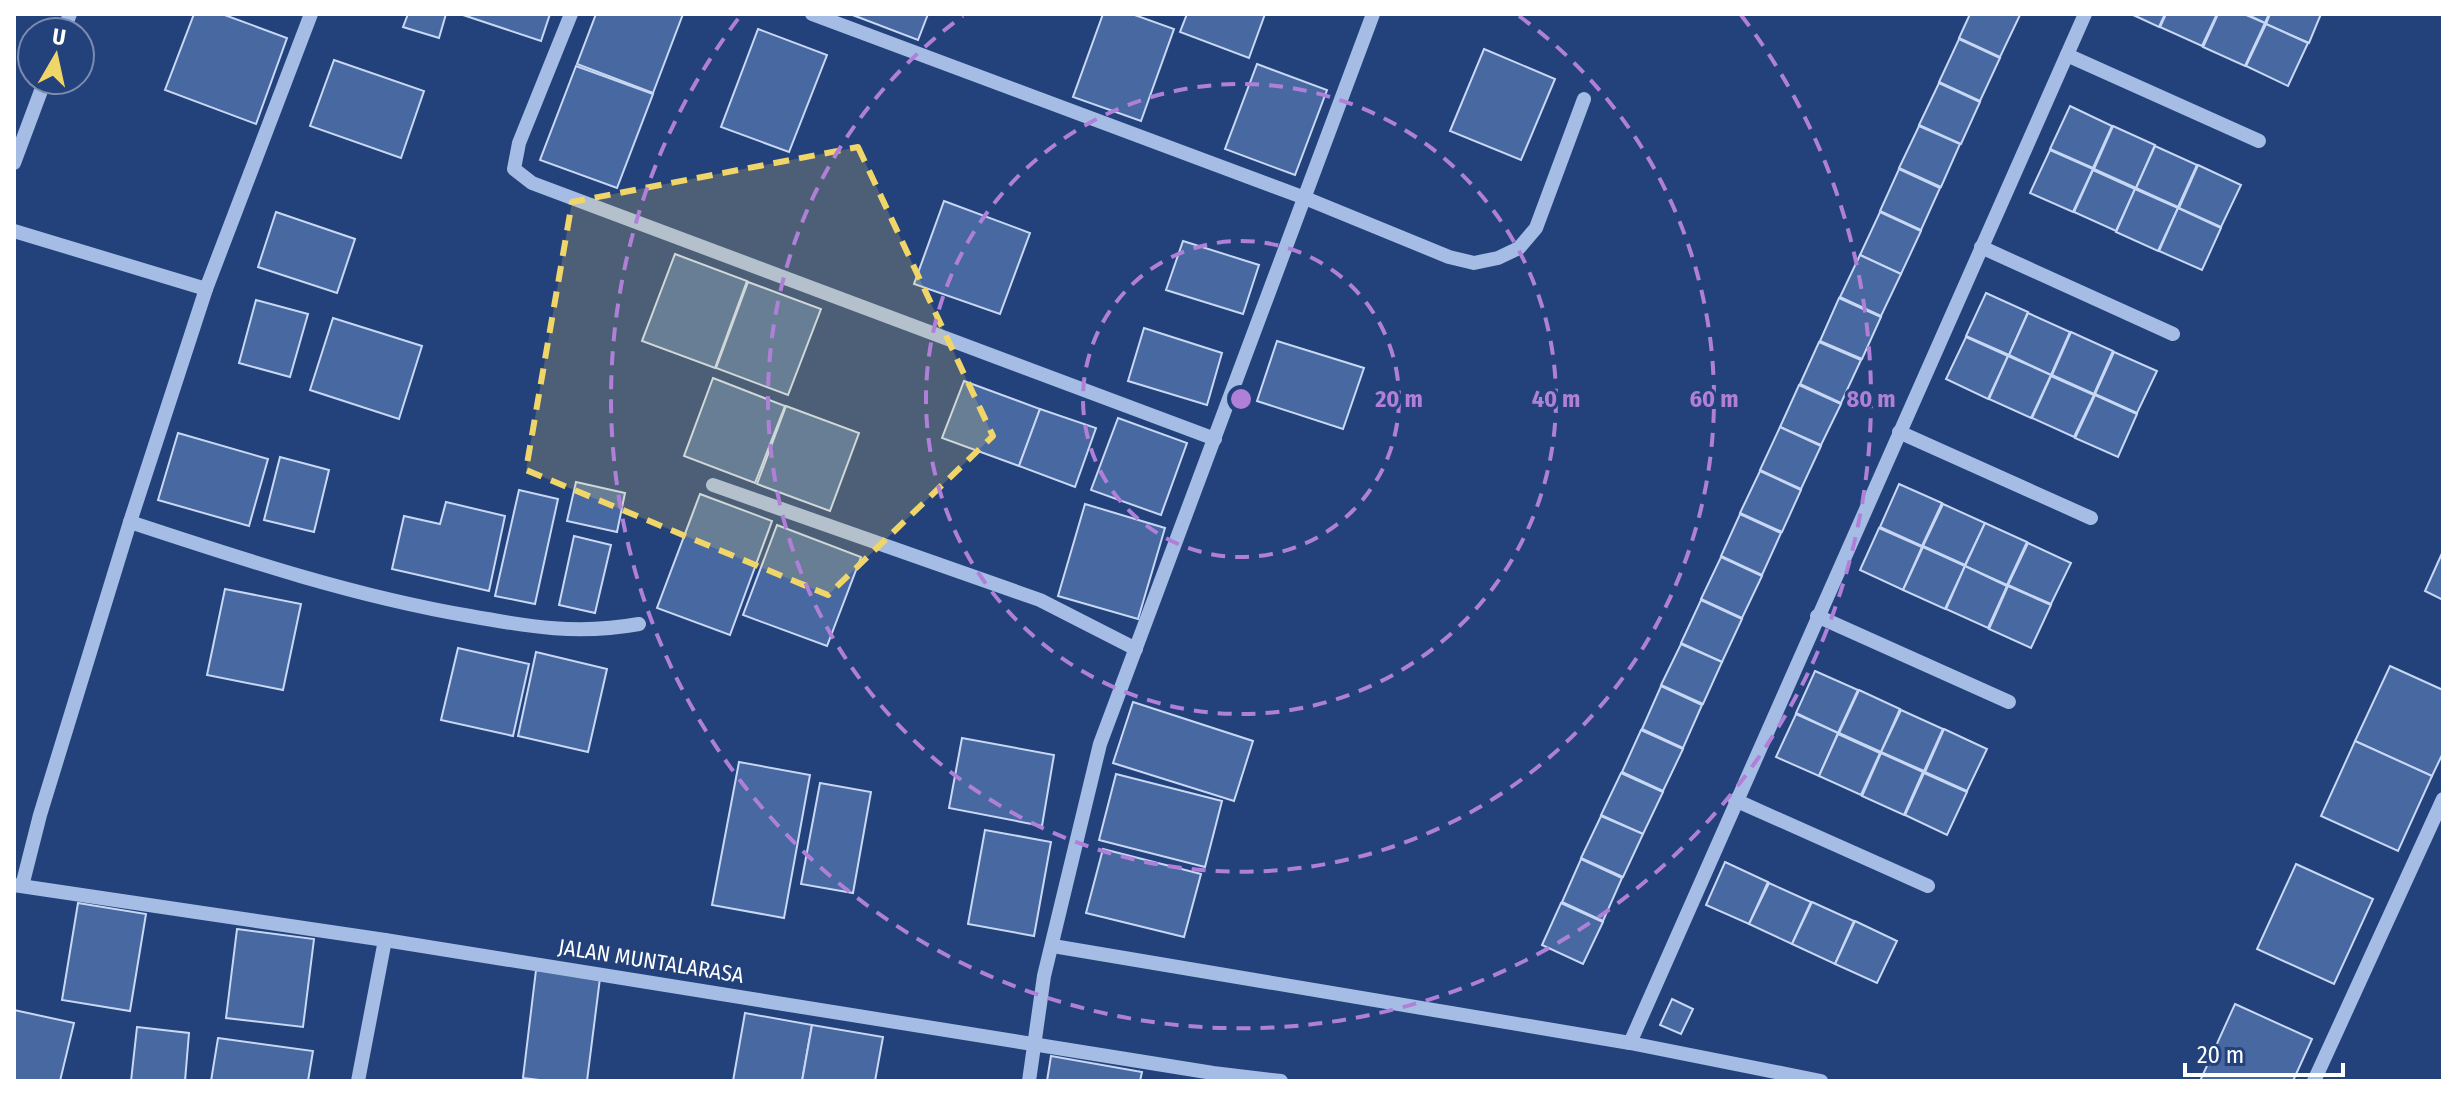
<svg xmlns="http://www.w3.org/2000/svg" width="2457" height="1095" font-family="'Fira Sans Condensed',sans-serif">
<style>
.building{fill:#4768a1;stroke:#c8d8f4;stroke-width:2}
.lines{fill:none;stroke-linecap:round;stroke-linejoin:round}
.minor{stroke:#a5bce5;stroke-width:14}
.marked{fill:#f0d568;fill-opacity:0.2;stroke:#f0d568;stroke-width:6;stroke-dasharray:16 10;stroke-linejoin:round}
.ring{fill:none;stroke:#b080d9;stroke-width:4;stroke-dasharray:14 10}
.labels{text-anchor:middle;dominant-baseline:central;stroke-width:6;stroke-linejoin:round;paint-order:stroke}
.street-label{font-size:22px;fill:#fff;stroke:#23417a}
.centre{fill:#b080d9;stroke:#23417a;stroke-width:4}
.ring-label{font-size:24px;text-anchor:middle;font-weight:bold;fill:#b080d9;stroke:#23417a;stroke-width:6;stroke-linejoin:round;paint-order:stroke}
</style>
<rect width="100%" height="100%" fill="#23417a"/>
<g class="building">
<polygon points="194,14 222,14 287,38 256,124 165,90"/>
<polygon points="408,14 446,14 439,38 403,27"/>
<polygon points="460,14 550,14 541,41"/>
<polygon points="596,14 683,14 653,93 577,64"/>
<polygon points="850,14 928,14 918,40"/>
<polygon points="1103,14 1132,14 1174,29 1141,121 1073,97"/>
<polygon points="1187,14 1265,14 1249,58 1180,32"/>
<polygon points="1970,14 2020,15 2000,57 1959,38"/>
<polygon points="2131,14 2165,14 2159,27"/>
<polygon points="2166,14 2217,14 2202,46 2160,27"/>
<polygon points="2218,14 2244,14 2265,23 2245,66 2203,47"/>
<polygon points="2246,14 2269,14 2265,23"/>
<polygon points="2270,14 2321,14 2309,43 2266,24"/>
<polygon points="2266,24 2308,43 2288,86 2246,66"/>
<polygon points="758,29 827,55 789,152 721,127"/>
<polygon points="1959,39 2000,58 1980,101 1939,82"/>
<polygon points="1484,49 1555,79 1521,160 1450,131"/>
<polygon points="334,60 424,91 401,158 310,126"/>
<polygon points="1257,64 1327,90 1295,175 1225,149"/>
<polygon points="576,66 653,94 617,188 540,160"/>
<polygon points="1939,83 1980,102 1961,144 1919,125"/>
<polygon points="2070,106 2112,126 2093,168 2050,149"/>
<polygon points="1919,126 1960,144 1941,187 1899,168"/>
<polygon points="2113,126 2155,145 2136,188 2094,169"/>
<polygon points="2155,146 2197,165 2178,207 2136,188"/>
<polygon points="2050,150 2093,169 2073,212 2030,193"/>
<polygon points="2198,165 2241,185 2221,227 2179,208"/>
<polygon points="1899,169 1940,188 1921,230 1880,211"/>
<polygon points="2093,170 2135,189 2116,231 2074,212"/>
<polygon points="2135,189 2178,208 2158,251 2116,232"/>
<polygon points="944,201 1030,233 1000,314 914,284"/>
<polygon points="2178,208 2221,228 2202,270 2159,251"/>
<polygon points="276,212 355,239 337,293 258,267"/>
<polygon points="1880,212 1921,231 1901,274 1860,255"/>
<polygon points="1183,241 1259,265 1243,314 1166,290"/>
<polygon points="675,254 747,281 715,368 642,341"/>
<polygon points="1860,255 1901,274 1881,316 1840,297"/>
<polygon points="748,282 821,309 788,395 716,368"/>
<polygon points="1986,293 2028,312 2009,355 1966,336"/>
<polygon points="1839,298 1881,317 1862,359 1820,341"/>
<polygon points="256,300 308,314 290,377 239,363"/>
<polygon points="2028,313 2070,332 2051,375 2009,355"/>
<polygon points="333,318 422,346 399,419 310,390"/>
<polygon points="1144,328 1222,353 1207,405 1128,381"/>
<polygon points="2071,332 2113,351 2094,394 2052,375"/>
<polygon points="1966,337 2008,356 1988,399 1946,379"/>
<polygon points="1277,341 1364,368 1343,429 1257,401"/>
<polygon points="1819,342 1861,360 1841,403 1800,384"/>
<polygon points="2114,352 2157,371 2137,413 2095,394"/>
<polygon points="2008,356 2051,375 2031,418 1989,399"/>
<polygon points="2051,376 2094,395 2074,437 2032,418"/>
<polygon points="713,378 785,406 755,483 684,456"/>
<polygon points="964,381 1040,409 1019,466 942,438"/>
<polygon points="1799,385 1841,404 1821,445 1780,427"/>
<polygon points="2095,395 2137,414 2118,457 2075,438"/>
<polygon points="786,406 859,433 830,511 757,484"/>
<polygon points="1040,409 1096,428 1075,487 1019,466"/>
<polygon points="1118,418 1187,443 1161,515 1091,490"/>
<polygon points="1780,427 1821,446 1801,489 1760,470"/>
<polygon points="178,433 268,459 249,526 158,500"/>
<polygon points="280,457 329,470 314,532 264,520"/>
<polygon points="1760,471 1801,490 1782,532 1740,513"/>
<polygon points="576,482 625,493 617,532 567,521"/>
<polygon points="1899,484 1942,503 1922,546 1880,527"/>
<polygon points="519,490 558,499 535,604 495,596"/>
<polygon points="700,494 772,521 730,635 657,608"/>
<polygon points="446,502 505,516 489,591 392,569 404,516 440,524"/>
<polygon points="1085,504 1165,528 1138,619 1058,596"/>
<polygon points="1943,504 1985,523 1965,565 1923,546"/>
<polygon points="1740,514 1781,533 1762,575 1721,556"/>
<polygon points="1985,523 2027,542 2007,585 1965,566"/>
<polygon points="777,525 861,557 827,646 743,615"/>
<polygon points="1879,528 1922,547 1903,590 1860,570"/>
<polygon points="574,536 611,545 595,613 559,605"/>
<polygon points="2028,543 2071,563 2051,604 2008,585"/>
<polygon points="1923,547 1965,566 1945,609 1903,590"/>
<polygon points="2443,551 2443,600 2425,591"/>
<polygon points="1721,557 1762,576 1742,618 1701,599"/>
<polygon points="1965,566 2007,586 1988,628 1946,609"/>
<polygon points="2008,586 2051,605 2031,648 1989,629"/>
<polygon points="225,589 301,604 283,690 207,675"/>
<polygon points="1701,600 1742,619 1722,662 1681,643"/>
<polygon points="1681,644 1722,662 1703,704 1661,685"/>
<polygon points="458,648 529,664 513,736 441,720"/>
<polygon points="536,652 607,669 588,752 518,736"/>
<polygon points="2390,666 2443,690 2443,753 2432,776 2355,741"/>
<polygon points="1815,671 1858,690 1838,733 1796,713"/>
<polygon points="1661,686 1702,705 1683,748 1642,729"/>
<polygon points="1859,690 1900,709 1881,752 1839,733"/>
<polygon points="1133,702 1253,741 1234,801 1113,763"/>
<polygon points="1901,710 1943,729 1924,771 1881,752"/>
<polygon points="1796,714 1838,733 1819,776 1776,757"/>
<polygon points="1944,729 1987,749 1967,791 1925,772"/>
<polygon points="1641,730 1683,749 1663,791 1622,772"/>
<polygon points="1838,734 1880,753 1861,795 1819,776"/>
<polygon points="962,738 1054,755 1042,826 949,808"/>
<polygon points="2355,741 2432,776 2398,851 2321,816"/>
<polygon points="1881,753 1923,772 1904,815 1862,796"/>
<polygon points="739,762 810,775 784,918 712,905"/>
<polygon points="1621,773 1663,792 1643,834 1601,815"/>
<polygon points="1924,773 1967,792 1947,835 1905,815"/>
<polygon points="1116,774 1222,801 1205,867 1099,840"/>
<polygon points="820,783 871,792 853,893 801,884"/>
<polygon points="1601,816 1643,834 1623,877 1581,858"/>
<polygon points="985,830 1051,842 1034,936 968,924"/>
<polygon points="1103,849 1201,874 1184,937 1086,913"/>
<polygon points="1581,859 1622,878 1603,921 1562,902"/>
<polygon points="1725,862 1768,882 1749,924 1706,905"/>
<polygon points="2296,864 2373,899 2334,984 2257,949"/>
<polygon points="1769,883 1811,902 1792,944 1749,924"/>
<polygon points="1812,902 1854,921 1835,964 1792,944"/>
<polygon points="78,903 146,914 130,1011 62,1000"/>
<polygon points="1561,903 1603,922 1583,964 1542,945"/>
<polygon points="1855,921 1897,941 1877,983 1835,964"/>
<polygon points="237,929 314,939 303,1027 226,1018"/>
<polygon points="536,970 600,978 587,1081 548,1081 523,1078"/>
<polygon points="1672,999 1693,1009 1681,1034 1660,1025"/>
<polygon points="2235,1004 2312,1039 2293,1081 2200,1081"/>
<polygon points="14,1010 74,1023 60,1081 14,1081"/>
<polygon points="745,1013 812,1025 802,1081 733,1081"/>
<polygon points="812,1025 883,1037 875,1081 802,1081"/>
<polygon points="137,1027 189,1033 185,1081 131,1081"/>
<polygon points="218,1038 313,1051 308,1081 211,1081"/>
<polygon points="1051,1056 1142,1072 1140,1081 1047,1081"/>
</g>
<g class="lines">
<g class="minor">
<polyline points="571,14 519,143 514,169 532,183 1215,439"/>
<polyline points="812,14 1305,198 1449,257 1474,263 1498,258 1519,248 1536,228 1584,99"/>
<polyline points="63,32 70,14"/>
<polyline points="2067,55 2259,141"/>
<polyline points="14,163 45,80"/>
<polyline points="14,231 206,289"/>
<polyline points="1981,247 2173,334"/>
<polyline points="1899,432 2091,518"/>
<polyline points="713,485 1040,600 1136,649"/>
<path d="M130 522C242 559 353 596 470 616 530 627 578 635 639 624"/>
<polyline points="1817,616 2009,702"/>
<polyline points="1735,800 1928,886"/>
<polyline points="14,885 385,940 1213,1073 1281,1081"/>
<polyline points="22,886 40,815 130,522 206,289 311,14"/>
<polyline points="1053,946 1630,1043 1821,1081"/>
<polyline points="1630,1043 2085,14"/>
<polyline points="358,1081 385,940"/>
<polyline points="1029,1081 1044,976 1100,744 1373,14"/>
<polyline points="2314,1081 2443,799"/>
</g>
</g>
<path class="marked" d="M858 147 993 436 828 595 526 470 572 202Z"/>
<g class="ring">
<circle cx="1241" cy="399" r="158"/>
<circle cx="1241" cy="399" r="315"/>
<path d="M1519 16A473 473 0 1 1 963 16"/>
<path d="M1741 15A630 630 0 1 1 741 15"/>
</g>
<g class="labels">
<g class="street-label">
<text transform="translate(651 961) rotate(9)">JALAN MUNTALARASA</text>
</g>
</g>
<circle cx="1241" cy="399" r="12" class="centre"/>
<g class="ring-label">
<text x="1399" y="407">20 m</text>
<text x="1556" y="407">40 m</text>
<text x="1714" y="407">60 m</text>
<text x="1871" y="407">80 m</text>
</g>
<rect width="2457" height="1095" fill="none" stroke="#ffffff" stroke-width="32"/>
<g transform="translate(56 56) rotate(9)"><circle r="38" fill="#23417a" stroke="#7b8daf" stroke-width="2"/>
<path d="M0-6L14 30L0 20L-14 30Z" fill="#f0d568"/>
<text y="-12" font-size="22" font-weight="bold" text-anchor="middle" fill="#ffffff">U</text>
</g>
<path d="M2185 1063v12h158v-12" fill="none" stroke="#ffffff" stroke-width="4"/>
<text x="2197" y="1063" font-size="24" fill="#ffffff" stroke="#23417a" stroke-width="6" paint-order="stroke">20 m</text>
</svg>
